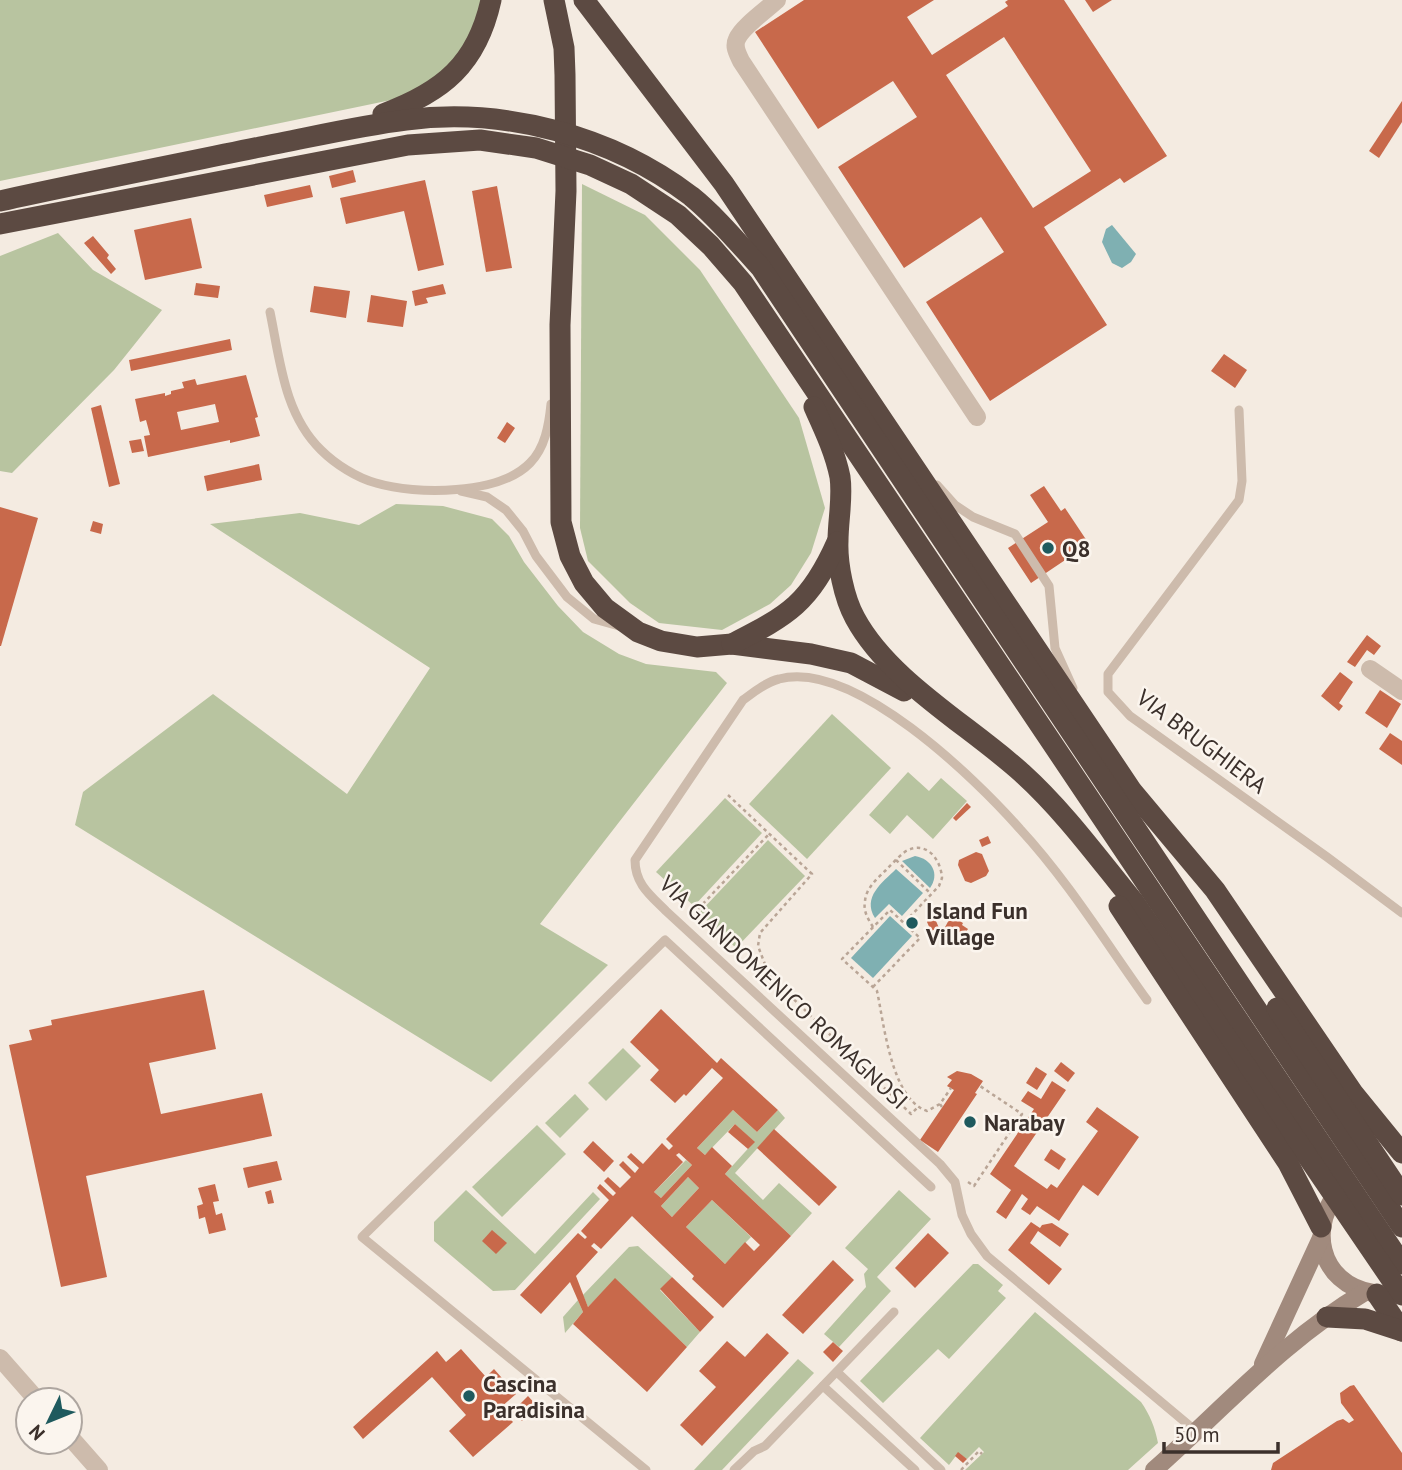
<svg xmlns="http://www.w3.org/2000/svg" width="1402" height="1470" font-family="'PT Sans',sans-serif">
<style>
.green{fill:#b8c4a0}
.water{fill:#7fb0b2}
.building{fill:#c8694b;fill-rule:evenodd}
.lines{fill:none;stroke-linecap:round;stroke-linejoin:round}
.path{stroke:#b9a596;stroke-width:2.5;stroke-dasharray:3.5 3.5;stroke-linecap:butt}
.lane{stroke:#cdbbac;stroke-width:9}
.street{stroke:#cdbbac;stroke-width:18}
.secondary{stroke:#a18a7d;stroke-width:18}
.highway{stroke:#5c4a42;stroke-width:21}
.poi-dot{fill:#1f5a5e;stroke:#fbf5ee;stroke-width:2.5}
.labels{text-anchor:middle;dominant-baseline:central;stroke-width:5;stroke-linejoin:round;paint-order:stroke}
.poi-label{font-size:23px;font-weight:bold;fill:#3b302b;stroke:#fbf5ee;text-anchor:start}
.street-label{font-size:23px;fill:#3b302b;stroke:#fbf5ee}
</style>
<rect width="100%" height="100%" fill="#f4ebe1"/>
<g class="green">
<polygon points="0,0 483,0 464,51 420,94 0,181"/>
<polygon points="582,184 645,215 700,270 799,418 825,508 811,553 791,585 770,604 722,630 659,623 630,603 588,561 580,528"/>
<polygon points="58,233 93,270 162,310 114,370 12,473 0,471 0,256"/>
<polygon points="396,504 443,506 492,519 509,536 524,562 558,606 583,632 619,654 646,664 716,672 727,683 540,924 608,965 491,1082 75,825 83,792 213,694 347,794 430,668 210,524 300,513 359,525"/>
<polygon points="832,714 891,768 807,859 749,804"/>
<polygon points="908,772 929,791 941,778 967,801 933,839 907,815 890,834 869,815"/>
<polygon points="725,798 762,833 694,906 656,872"/>
<polygon points="768,840 805,876 736,948 699,913"/>
<polygon points="623,1048 641,1066 606,1101 588,1083"/>
<polygon points="575,1094 589,1109 560,1138 545,1123"/>
<polygon points="733,1110 757,1132 778,1110 785,1118 735,1173 763,1200 779,1183 812,1213 791,1236 725,1174 754,1142 735,1124 705,1155 697,1148"/>
<polygon points="537,1125 566,1154 502,1217 472,1187"/>
<polygon points="686,1160 692,1165 661,1198 654,1192"/>
<polygon points="688,1177 699,1188 672,1217 661,1206"/>
<polygon points="466,1190 535,1254 593,1192 600,1199 515,1290 493,1291 434,1241 434,1222"/>
<polygon points="899,1190 931,1219 877,1277 891,1291 839,1347 824,1334 866,1287 864,1274 868,1269 845,1248"/>
<polygon points="712,1200 751,1237 725,1264 686,1227"/>
<polygon points="638,1246 672,1277 660,1290 700,1332 687,1347 615,1279 588,1307 583,1295 629,1247"/>
<polygon points="973,1264 978,1264 1003,1285 998,1291 1006,1298 949,1359 938,1349 883,1403 860,1381"/>
<polygon points="578,1300 583,1312 565,1333 563,1317"/>
<path d="M1035 1312 1141 1402C1150 1415 1155 1427 1158 1443L1128 1470H965L984 1452 979 1447 967 1459 958 1453 949 1465 920 1438Z"/>
<polygon points="798,1359 814,1373 722,1470 694,1470"/>
</g>
<g class="water">
<polygon points="1112,225 1136,254 1131,262 1122,268 1112,263 1102,242 1106,229"/>
<path d="M915 856C932 859 940 874 930 888L902 861Z"/>
<path d="M896 869 923 893 902 916 889 904 875 918C862 897 882 883 896 869Z"/>
<polygon points="890,916 912,936 873,978 851,958"/>
</g>
<g class="building">
<path d="M804 0H934L907 17 932 55 1008 6 1005 2 1008 0H1064L1167 156 1124 183 1120 178 1044 227 1107 325 990 401 926 302 1004 252 981 217 904 268 838 167 917 117 893 81 818 129 755 32ZM1004 37 1091 171 1033 208 946 75Z"/>
<polygon points="1085,0 1112,0 1093,12"/>
<polygon points="1402,101 1402,122 1379,158 1369,151"/>
<polygon points="353,170 356,182 332,188 329,176"/>
<polygon points="425,180 444,265 418,271 404,211 346,224 340,198"/>
<polygon points="310,185 313,197 267,207 264,195"/>
<polygon points="497,186 512,268 486,272 472,191"/>
<polygon points="191,218 202,268 145,280 134,230"/>
<polygon points="93,236 109,255 107,258 116,269 111,274 84,243"/>
<polygon points="196,283 220,286 218,298 194,295"/>
<polygon points="443,284 446,294 426,298 428,303 415,306 412,291"/>
<polygon points="314,286 350,291 346,318 310,312"/>
<polygon points="371,295 407,301 403,327 367,322"/>
<polygon points="230,339 232,350 131,371 129,360"/>
<polygon points="1224,354 1247,370 1235,388 1211,371"/>
<path d="M246 375 258 417 255 418 260 436 230 443V440L148 457 144 436 150 435 146 420 140 422 135 399 165 393V396L171 394V391L184 388 182 382 195 379 197 385ZM215 404 219 422 181 430 177 412Z"/>
<polygon points="101,405 120,484 109,487 91,408"/>
<polygon points="507,422 515,428 505,443 497,438"/>
<polygon points="141,439 144,451 132,453 129,441"/>
<polygon points="259,464 262,480 207,491 204,476"/>
<polygon points="1044,486 1061,511 1065,508 1089,544 1031,583 1008,548 1048,522 1030,495"/>
<polygon points="0,507 38,518 1,646 0,646"/>
<polygon points="93,521 103,524 101,534 90,531"/>
<polygon points="1367,635 1381,646 1374,655 1367,650 1355,667 1347,662"/>
<polygon points="1340,672 1353,682 1339,703 1343,706 1339,711 1321,696"/>
<polygon points="1380,690 1401,704 1387,728 1365,713"/>
<polygon points="1390,733 1402,741 1402,765 1379,749"/>
<polygon points="967,803 971,807 956,821 953,818"/>
<polygon points="988,836 991,843 982,847 979,840"/>
<polygon points="976,852 982,854 989,871 986,876 971,883 965,881 958,865 959,860"/>
<polygon points="941,905 946,913 936,921 939,928 931,931 927,922 932,911"/>
<polygon points="957,906 964,907 961,917 955,915"/>
<polygon points="951,916 963,923 962,925 968,929 962,938 957,935 955,938 943,931"/>
<polygon points="204,990 216,1049 149,1063 161,1114 262,1093 272,1136 86,1176 107,1277 61,1287 9,1045 32,1040 29,1030 52,1025 51,1020"/>
<path d="M661 1009 717 1063 721 1058 778 1110 757 1132 733 1110 697 1148 705 1155 712 1147 714 1149 732 1166 725 1174 791 1236 723 1308 692 1279 694 1276 632 1216 601 1249 594 1243 591 1246 598 1252 576 1276 588 1307 615 1278 687 1347 647 1392 573 1324 583 1312 570 1282 541 1314 520 1295 578 1233 585 1239 587 1237 581 1231 609 1200 597 1188 600 1184 613 1196 616 1193 604 1181 608 1177 620 1188 631 1177 619 1165 623 1161 635 1173 639 1168 627 1157 631 1153 643 1164 662 1143 669 1150 673 1146 666 1139 723 1078 712 1068 686 1096 684 1094 675 1103 650 1080 659 1070 630 1042ZM679 1153 692 1165 661 1198 654 1192 683 1162 676 1155ZM688 1177 699 1188 672 1217 661 1206ZM712 1200 760 1245 754 1251 745 1242 725 1264 686 1227Z"/>
<polygon points="1061,1062 1075,1073 1068,1082 1054,1071"/>
<polygon points="1036,1067 1047,1074 1037,1090 1026,1083"/>
<polygon points="957,1071 971,1074 983,1081 975,1093 977,1094 938,1152 920,1140 954,1090 947,1086 952,1080 947,1077"/>
<polygon points="1052,1081 1066,1090 1014,1166 1047,1189 1051,1184 1057,1188 1098,1131 1086,1122 1097,1107 1139,1137 1098,1196 1083,1185 1059,1221 1037,1206 1030,1215 1021,1209 1028,1199 1022,1194 1006,1219 996,1212 1011,1190 990,1174 1034,1109 1021,1101 1028,1091 1041,1099"/>
<polygon points="735,1124 755,1142 748,1149 728,1132"/>
<polygon points="774,1129 837,1187 819,1206 757,1148"/>
<polygon points="593,1141 614,1161 604,1172 583,1152"/>
<polygon points="1051,1149 1066,1159 1059,1170 1044,1160"/>
<polygon points="277,1161 282,1180 248,1188 243,1168"/>
<polygon points="215,1184 219,1201 213,1202 216,1215 222,1213 226,1230 209,1234 205,1217 199,1219 197,1206 203,1204 198,1188"/>
<polygon points="271,1190 274,1203 268,1204 265,1192"/>
<polygon points="1031,1222 1040,1228 1042,1225 1052,1223 1069,1234 1060,1247 1038,1231 1030,1243 1062,1269 1049,1285 1008,1250"/>
<polygon points="492,1230 507,1243 496,1254 482,1241"/>
<polygon points="928,1233 949,1253 915,1288 895,1268"/>
<polygon points="833,1260 854,1280 803,1334 782,1315"/>
<polygon points="672,1277 714,1317 700,1332 660,1289"/>
<polygon points="767,1333 789,1353 702,1446 680,1425 716,1387 699,1371 727,1341 745,1357"/>
<polygon points="833,1342 843,1351 833,1362 823,1352"/>
<polygon points="461,1349 486,1377 494,1369 516,1394 500,1408 513,1422 473,1457 449,1431 466,1415 432,1377 363,1439 353,1427 437,1351 446,1362"/>
<polygon points="1354,1385 1402,1453 1402,1470 1271,1470 1273,1463 1337,1421 1343,1419 1349,1423 1354,1420 1341,1403 1340,1393 1350,1386"/>
<polygon points="528,1396 537,1406 522,1421 512,1412"/>
<polygon points="958,1452 967,1459 963,1463 955,1456"/>
</g>
<g class="lines">
<g class="path">
<polyline points="728,795 812,874 760,933 758,946 769,975 911,1114 918,1107"/>
<polyline points="896,860 931,894"/>
<polyline points="698,909 769,834"/>
<path d="M873 927C868 919 863 911 865 901 866 888 877 879 886 870 892 864 899 856 906 851 927 840 941 860 942 878L939 886 904 923"/>
<path d="M873 987 920 938 890 910 842 959 873 987 877 991C884 1023 891 1099 927 1111L940 1104"/>
<polyline points="942,1107 940,1104 951,1088"/>
<polyline points="968,1182 974,1186 1022,1114 980,1086"/>
<polyline points="961,1470 979,1451 982,1454"/>
</g>
<g class="lane">
<path d="M270 312C280 360 284 414 321 450 335 464 357 478 376 483 416 495 499 495 530 463 545 448 549 425 551 404"/>
<polyline points="1239,410 1242,481 1239,500 1108,674 1108,692 1130,716 1327,857 1402,913"/>
<polyline points="937,485 955,505 973,517 1015,534 1049,586 1055,648 1073,688"/>
<polyline points="461,491 487,497 506,510 523,531 536,556 567,597 594,619 619,626"/>
<path d="M1147 1000C1106 943 1068 881 1020 829 975 778 853 659 779 679 766 682 754 692 743 700L635 860C635 884 650 895 666 911L940 1164 955 1182 962 1215 971 1234 987 1256 1197 1432"/>
<polyline points="837,1372 941,1470"/>
<polyline points="823,1386 915,1470"/>
<polyline points="646,1470 362,1237 665,940 931,1187"/>
<polyline points="734,1470 754,1451 765,1446 894,1312"/>
</g>
<g class="street">
<path d="M777 0C766 10 742 27 737 39 733 47 738 54 741 61L977 417"/>
<polyline points="1370,669 1402,691"/>
<polyline points="0,1358 37,1400"/>
<polyline points="70,1437 99,1470"/>
</g>
<g class="secondary">
<path d="M1343 1187C1306 1223 1318 1284 1373 1293"/>
<polyline points="1263,1364 1321,1238"/>
<path d="M1154 1470C1223 1409 1285 1339 1365 1292"/>
</g>
<g class="highway">
<polyline points="554,0 564,48 565,75 566,191 560,325 561,522 570,556 584,583 605,608 638,632 661,641 697,647 732,644 811,654 851,663 904,691"/>
<polyline points="584,0 724,184 1132,791 1215,890 1353,1093 1402,1153"/>
<path d="M383 114C443 92 477 64 491 0"/>
<path d="M0 201C86 182 173 165 260 147 308 138 357 126 406 120 505 107 612 136 691 196 717 217 739 244 761 268L1402 1227"/>
<polyline points="0,224 408,145 480,140 536,148 590,165 631,184 678,215 711,246 743,283 1402,1264"/>
<path d="M814 407C824 429 835 452 840 477 843 498 838 520 838 541 837 564 844 598 855 618 889 681 969 725 1022 773 1064 811 1098 858 1134 902L1402 1295"/>
<path d="M732 644C789 615 810 603 837 542"/>
<polyline points="1119,906 1288,1163 1321,1227"/>
<polyline points="1277,1008 1402,1195"/>
<polyline points="1377,1294 1402,1331"/>
<polyline points="1327,1317 1365,1319 1402,1331"/>
</g>
</g>
<g class="poi-dot">
<circle cx="1048" cy="548" r="7"/>
<circle cx="912" cy="923" r="7"/>
<circle cx="970" cy="1122" r="7"/>
<circle cx="469" cy="1396" r="7"/>
</g>
<g class="labels">
<g class="poi-label">
<text x="1062" y="548">Q8</text>
<text x="926" y="910">Island Fun<tspan x="926" dy="26">Village</tspan></text>
<text x="984" y="1122">Narabay</text>
<text x="483" y="1383">Cascina<tspan x="483" dy="26">Paradisina</tspan></text>
</g>
<g class="street-label">
<text transform="translate(1202 741) rotate(37)">VIA BRUGHIERA</text>
<text transform="translate(784 992) rotate(43)">VIA GIANDOMENICO ROMAGNOSI</text>
</g>
</g>
<g transform="translate(49 1421) rotate(227)"><circle r="33" fill="#fbf5ee" stroke="#aea6a0" stroke-width="2"/>
<path d="M0-5L12 26L0 18L-12 26Z" fill="#1f5a5e"/>
<text y="-10" font-size="19" font-weight="bold" text-anchor="middle" fill="#3b302b">N</text>
</g>
<path d="M1164 1442v10h114v-10" fill="none" stroke="#3b302b" stroke-width="3.5"/>
<text x="1174" y="1442" font-size="21" fill="#3b302b" stroke="#fbf5ee" stroke-width="5" paint-order="stroke">50 m</text>
</svg>
